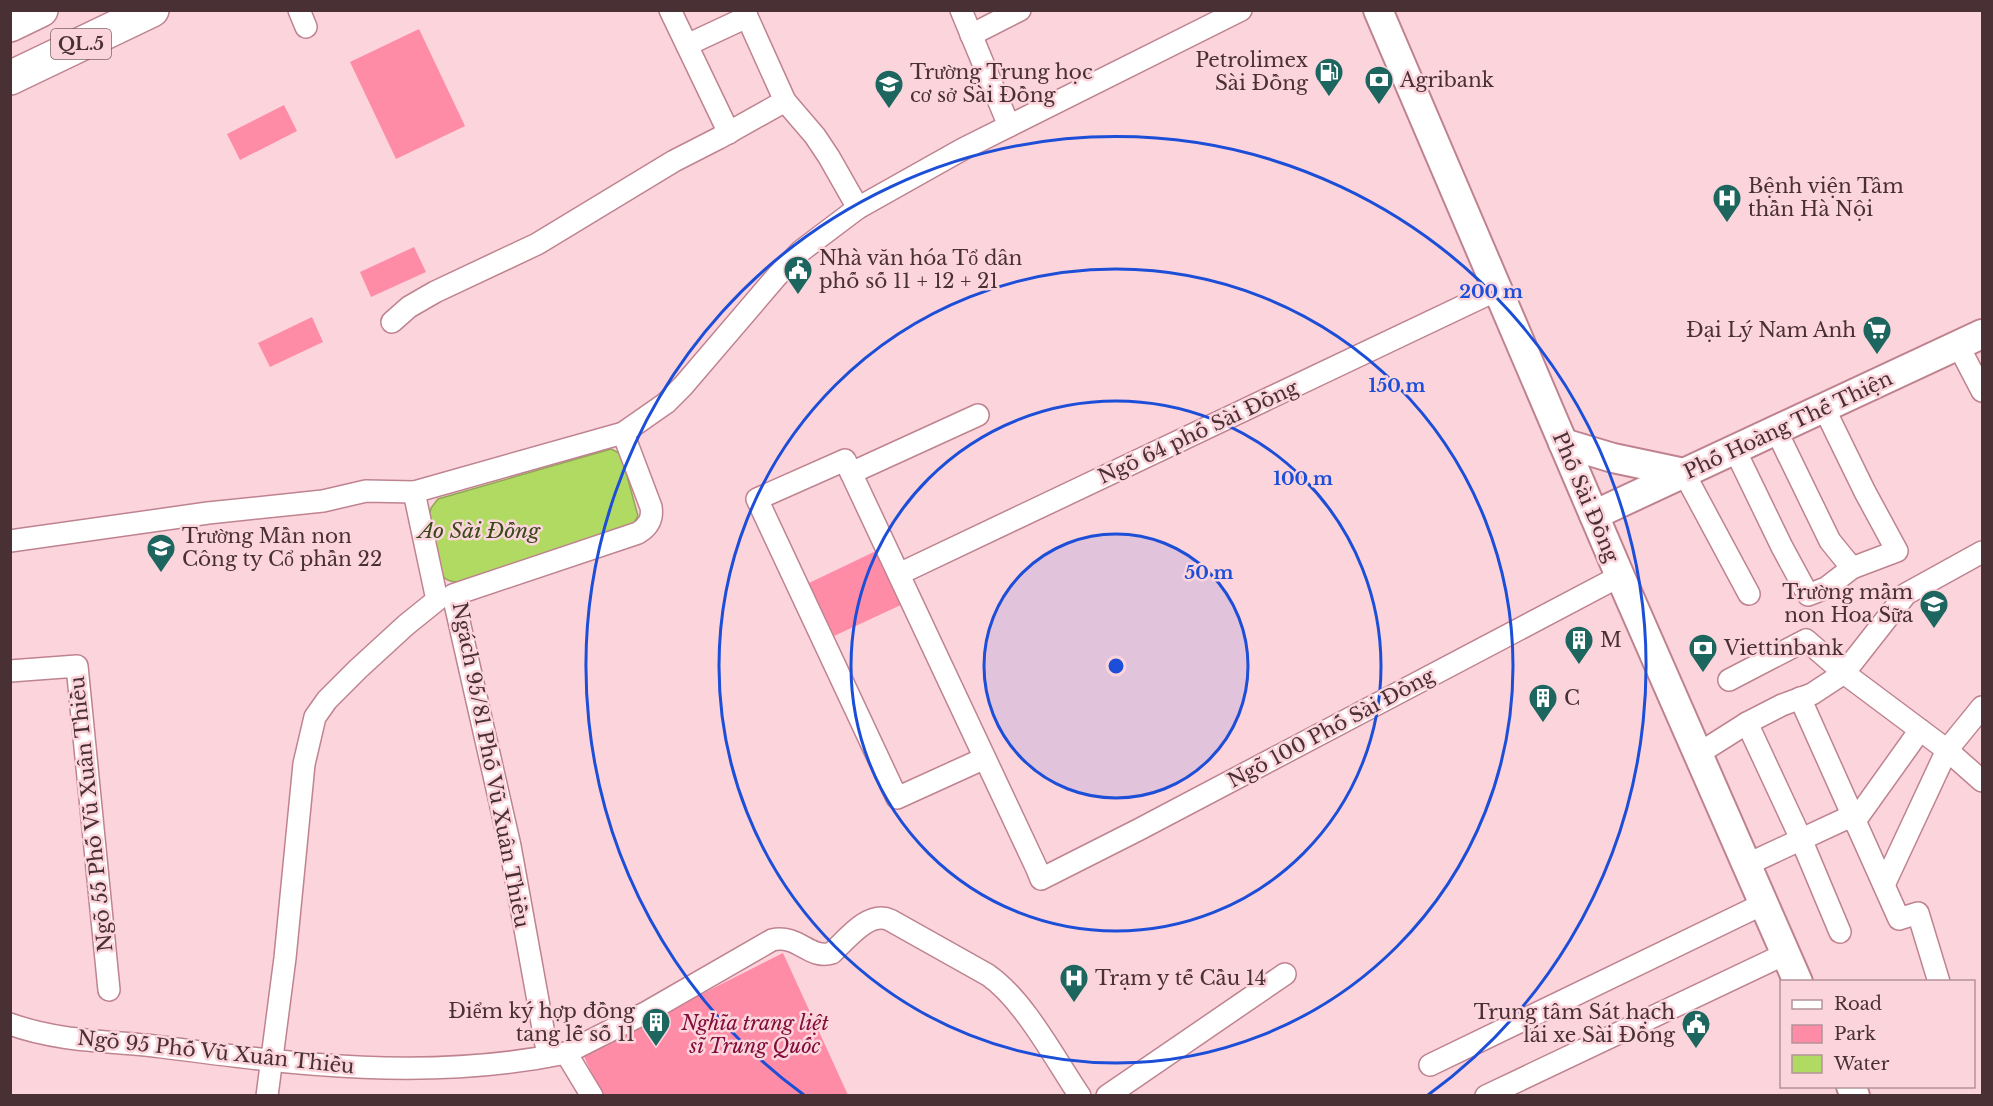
<svg xmlns="http://www.w3.org/2000/svg" width="1993" height="1106" font-family="'Libre Baskerville',serif">
<style>
.green{fill:#fe8ca7}
.water{fill:#b1da63;stroke:#92a755;stroke-width:1.5}
.lines{fill:none;stroke-linecap:round;stroke-linejoin:round}
.street-casing{stroke:#bf8390;stroke-width:24}
.secondary-casing{stroke:#bf8390;stroke-width:32}
.highway-casing{stroke:#bf8390;stroke-width:36}
.street{stroke:#fff;stroke-width:21}
.secondary{stroke:#fff;stroke-width:28}
.highway{stroke:#fff;stroke-width:33}
.ring{fill:none;stroke:#1d4ed8;stroke-width:3}
.labels{text-anchor:middle;dominant-baseline:central;stroke-width:5;stroke-linejoin:round;paint-order:stroke}
.shield{fill:#fcd5dc;stroke:#7f6267;stroke-width:1.5}
.shield-label{font-size:18px;font-weight:bold;fill:#493035}
.poi-label{font-size:20px;fill:#493035;stroke:#fcd5dc;text-anchor:start}
.street-label{font-size:20px;fill:#493035;stroke:#fcd5dc}
.park-label{font-size:20px;font-style:italic;fill:#800d3a;stroke:#fcd5dc}
.water-label{font-size:21px;font-style:italic;fill:#384819;stroke:#fcd5dc}
.centre{fill:#1d4ed8;stroke:#fcd5dc;stroke-width:3}
.ring-label{font-size:18px;text-anchor:middle;font-weight:bold;fill:#1d4ed8;stroke:#fcd5dc;stroke-width:5;stroke-linejoin:round;paint-order:stroke}
</style>
<rect width="100%" height="100%" fill="#fcd5dc"/>
<g class="green">
<polygon points="419,29 465,126 396,159 350,62"/>
<polygon points="284,105 297,131 240,160 227,134"/>
<polygon points="414,247 426,272 371,297 360,272"/>
<polygon points="312,317 323,342 270,367 258,343"/>
<polygon points="878,550 903,604 834,636 809,583"/>
<polygon points="783,953 848,1095 601,1095 583,1054"/>
</g>
<path class="water" d="M611 449 621 454 638 516 632 526 458 582C450 582 445 580 440 573L429 518 431 508 438 499Z"/>
<g class="lines">
<g class="street-casing">
<g id="street">
<polyline points="299,10 306,27"/>
<polyline points="670,10 729,133"/>
<polyline points="744,10 785,101 815,136 829,157 858,208"/>
<polyline points="961,10 1009,126"/>
<polyline points="971,35 1020,10"/>
<polyline points="687,45 747,17"/>
<polyline points="392,322 409,307 435,292 537,244 674,161 719,138 785,101"/>
<polyline points="1958,345 1982,391"/>
<polyline points="1776,430 1830,541 1852,568"/>
<polyline points="1735,450 1782,547 1808,595 1826,588 1852,568 1897,551 1865,492 1824,408"/>
<polyline points="851,473 978,415"/>
<polyline points="1684,473 1749,594"/>
<polyline points="10,541 208,513 323,501 366,491 414,492 623,433 666,403 683,386 777,276 801,251 858,208 963,149 1241,10"/>
<polyline points="899,574 1497,290"/>
<polyline points="10,671 77,666 109,990"/>
<polyline points="1729,680 1806,640 1844,673 1947,750 1982,707"/>
<polyline points="1800,698 1899,919 1918,913 1939,982"/>
<polyline points="1747,723 1801,839 1840,932"/>
<polyline points="1698,754 1747,723 1782,705 1812,694 1844,673 1906,594 1982,552"/>
<polyline points="985,758 897,798 757,499 845,460 1037,869 1041,879 1138,830 1620,576"/>
<polyline points="1746,865 1845,819 1855,821 1920,730"/>
<polyline points="1884,885 1947,750 1982,781"/>
<path d="M10 1024C56 1041 106 1041 154 1046 293 1064 427 1082 566 1053L592 1096"/>
<path d="M566 1053 647 1012 772 940C799 934 809 960 832 953 846 940 869 910 890 920L988 975C1024 1000 1055 1059 1080 1096"/>
<path d="M548 1056 510 846 453 595 638 533C648 527 653 519 651 507L623 433"/>
<polyline points="1430,1065 1763,904"/>
<polyline points="267,1096 285,958 304,764 315,717 327,700 358,669 406,625 437,600 414,492"/>
<polyline points="1107,1096 1285,974"/>
<polyline points="1486,1096 1785,954"/>
</g>
</g>
<g class="secondary-casing">
<g id="secondary">
<polyline points="1378,10 1620,576 1798,982"/>
<polyline points="1563,443 1613,458 1684,473"/>
<polyline points="1594,515 1982,334"/>
<polyline points="1851,1086 1855,1096"/>
</g>
</g>
<g class="highway-casing">
<g id="highway">
<polyline points="10,25 41,10"/>
<polyline points="10,78 152,10"/>
</g>
</g>
<use href="#street" class="street"/>
<use href="#secondary" class="secondary"/>
<use href="#highway" class="highway"/>
</g>
<circle cx="1116" cy="666" r="132" fill="#1d4ed8" fill-opacity=".12"/>
<g class="ring">
<circle cx="1116" cy="666" r="132"/>
<circle cx="1116" cy="666" r="265"/>
<circle cx="1116" cy="666" r="397"/>
<path d="M804 1095A530 530 0 1 1 1428 1095"/>
</g>
<defs>
<g id="fuel-pin" transform="scale(1.5)"><path d="M0 17L-7.5 6A9.5 9.5 0 1 1 7.5 6Z" fill="#1c665f" stroke="#fcd5dc"/><path d="M-5.5-6h7V0h2V4h1.3V-2.5L3-4.5l.8-.8L6-3V5H2.5V1h-1V6h-7ZM-4.2-4.7v3.2H.2V-4.7Z" fill="#fff"/></g>
<g id="bank-pin" transform="scale(1.5)"><path d="M0 17L-7.5 6A9.5 9.5 0 1 1 7.5 6Z" fill="#1c665f" stroke="#fcd5dc"/><path d="M-6-4H6V4H-6ZM0-2.3a2.3 2.3 0 1 0 0 4.6a2.3 2.3 0 1 0 0-4.6Z" fill="#fff"/></g>
<g id="school-pin" transform="scale(1.5)"><path d="M0 17L-7.5 6A9.5 9.5 0 1 1 7.5 6Z" fill="#1c665f" stroke="#fcd5dc"/><path d="M0-5L7-2L0 1L-7-2ZM-4 1L0 2.5L4 1V4Q0 6-4 4Z" fill="#fff"/></g>
<g id="hospital-pin" transform="scale(1.5)"><path d="M0 17L-7.5 6A9.5 9.5 0 1 1 7.5 6Z" fill="#1c665f" stroke="#fcd5dc"/><path d="M-5-5h3v3.5h4V-5h3V5h-3V1.5h-4V5h-3Z" fill="#fff"/></g>
<g id="civic-pin" transform="scale(1.5)"><path d="M0 17L-7.5 6A9.5 9.5 0 1 1 7.5 6Z" fill="#1c665f" stroke="#fcd5dc"/><path d="M-.6-6.5H3V-4.5H.6V-3L4-1V1h2V6H-6V1h2V-1L-.6-3ZM-1.2 2.5V6h2.4V2.5Z" fill="#fff"/></g>
<g id="supermarket-pin" transform="scale(1.5)"><path d="M0 17L-7.5 6A9.5 9.5 0 1 1 7.5 6Z" fill="#1c665f" stroke="#fcd5dc"/><path d="M-6-5.5h2.5l.6 2H6L4.5 2H-2.5L-4.4-4H-6ZM-1.5 3.2a1.3 1.3 0 1 0 .1 0ZM3 3.2a1.3 1.3 0 1 0 .1 0Z" fill="#fff"/></g>
<g id="building-pin" transform="scale(1.5)"><path d="M0 17L-7.5 6A9.5 9.5 0 1 1 7.5 6Z" fill="#1c665f" stroke="#fcd5dc"/><path d="M-4-6H4V6H1V3H-1V6H-4ZM-2.5-4.3h1.7v1.8h-1.7ZM.8-4.3h1.7v1.8H.8ZM-2.5-1h1.7V.8h-1.7ZM.8-1h1.7V.8H.8Z" fill="#fff"/></g>
</defs>
<g fill-rule="evenodd">
<use href="#fuel-pin" x="1329" y="72"/>
<use href="#bank-pin" x="1379" y="80"/>
<use href="#school-pin" x="889" y="84"/>
<use href="#hospital-pin" x="1727" y="198"/>
<use href="#civic-pin" x="798" y="270"/>
<use href="#supermarket-pin" x="1877" y="330"/>
<use href="#school-pin" x="161" y="548"/>
<use href="#school-pin" x="1934" y="604"/>
<use href="#building-pin" x="1579" y="640"/>
<use href="#bank-pin" x="1703" y="648"/>
<use href="#building-pin" x="1543" y="698"/>
<use href="#hospital-pin" x="1074" y="978"/>
<use href="#building-pin" x="656" y="1022"/>
<use href="#civic-pin" x="1696" y="1024"/>
</g>
<g class="labels">
<rect class="shield" x="51" y="29" width="60" height="30" rx="4.5"/>
<g class="shield-label">
<text x="81" y="44">QL.5</text>
</g>
<g class="poi-label">
<text x="1308" y="60" text-anchor="end">Petrolimex<tspan x="1308" dy="23">Sài Đồng</tspan></text>
<text x="910" y="72">Trường Trung học<tspan x="910" dy="23">cơ sở Sài Đồng</tspan></text>
<text x="1400" y="80">Agribank</text>
<text x="1748" y="186">Bệnh viện Tâm<tspan x="1748" dy="23">thần Hà Nội</tspan></text>
<text x="819" y="258">Nhà văn hóa Tổ dân<tspan x="819" dy="23">phố số 11 + 12 + 21</tspan></text>
<text x="1856" y="330" text-anchor="end">Đại Lý Nam Anh</text>
<text x="182" y="536">Trường Mần non<tspan x="182" dy="23">Công ty Cổ phần 22</tspan></text>
<text x="1913" y="592" text-anchor="end">Trường mầm<tspan x="1913" dy="23">non Hoa Sữa</tspan></text>
<text x="1600" y="640">M</text>
<text x="1724" y="648">Viettinbank</text>
<text x="1564" y="698">C</text>
<text x="1095" y="978">Trạm y tế Cầu 14</text>
<text x="635" y="1011" text-anchor="end">Điểm ký hợp đồng<tspan x="635" dy="23">tang lễ số 11</tspan></text>
<text x="1675" y="1012" text-anchor="end">Trung tâm Sát hạch<tspan x="1675" dy="23">lái xe Sài Đồng</tspan></text>
</g>
<g class="street-label">
<text transform="translate(1788 425) rotate(-25)">Phố Hoàng Thế Thiện</text>
<text transform="translate(1198 432) rotate(-25)">Ngõ 64 phố Sài Đồng</text>
<text transform="translate(1586 497) rotate(67)">Phố Sài Đồng</text>
<text transform="translate(1331 728) rotate(-28)">Ngõ 100 Phố Sài Đồng</text>
<text transform="translate(491 765) rotate(79)">Ngách 95/81 Phố Vũ Xuân Thiều</text>
<text transform="translate(91 814) rotate(-96)">Ngõ 55 Phố Vũ Xuân Thiều</text>
<text transform="translate(216 1052) rotate(6)">Ngõ 95 Phố Vũ Xuân Thiều</text>
</g>
<g class="park-label">
<text x="755" y="1023">Nghĩa trang liệt<tspan x="755" dy="23">sĩ Trung Quốc</tspan></text>
</g>
<g class="water-label">
<text x="479" y="531">Ao Sài Đồng</text>
</g>
</g>
<circle cx="1116" cy="666" r="9" class="centre"/>
<g class="ring-label">
<text x="1491" y="298">200 m</text>
<text x="1397" y="392">150 m</text>
<text x="1303" y="485">100 m</text>
<text x="1209" y="579">50 m</text>
</g>
<rect width="1993" height="1106" fill="none" stroke="#493035" stroke-width="24"/>
<rect x="1780" y="980" width="195" height="108" fill="#fcd5dc" stroke="#b49399" stroke-width="1.5"/>
<rect x="1792" y="1000" width="30" height="9" fill="#ffffff" stroke="#b49399" stroke-width="1.5"/>
<text x="1834" y="1010" font-size="18" fill="#493035">Road</text>
<rect x="1792" y="1025" width="30" height="18" fill="#fe8ca7" stroke="#b49399" stroke-width="1.5"/>
<text x="1834" y="1040" font-size="18" fill="#493035">Park</text>
<rect x="1792" y="1055" width="30" height="18" fill="#b1da63" stroke="#b49399" stroke-width="1.5"/>
<text x="1834" y="1070" font-size="18" fill="#493035">Water</text>
</svg>
